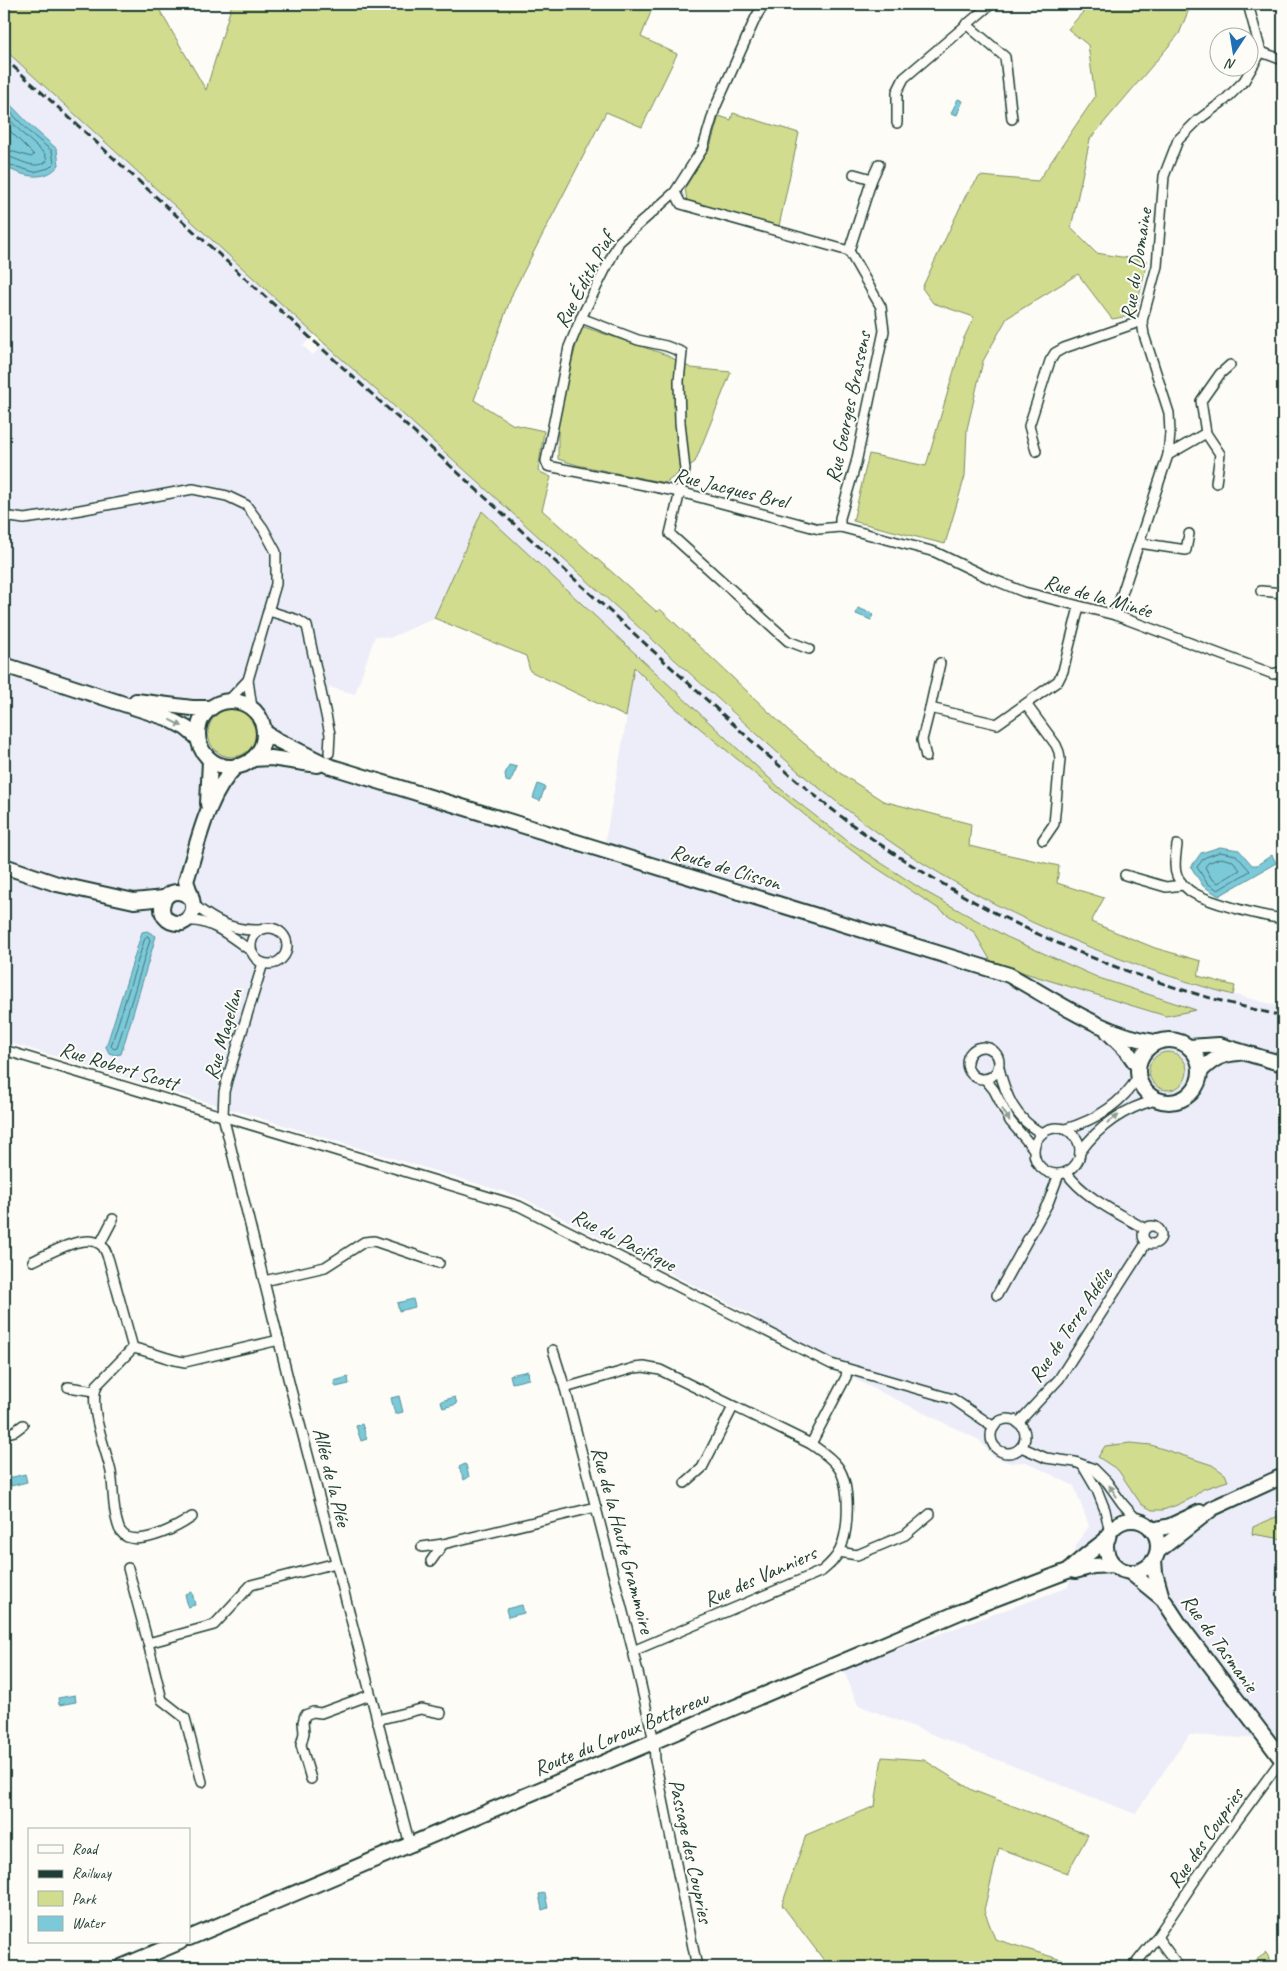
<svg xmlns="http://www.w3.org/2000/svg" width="1287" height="1971" font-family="Caveat,sans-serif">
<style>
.built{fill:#ededf9;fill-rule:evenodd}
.green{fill:#d1dc8f;stroke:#788c62}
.water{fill:#7bc9d9;stroke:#569197}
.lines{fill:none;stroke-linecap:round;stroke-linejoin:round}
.shore{stroke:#447576;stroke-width:1}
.street-casing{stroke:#1f3d34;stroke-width:12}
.secondary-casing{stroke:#1f3d34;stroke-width:18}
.street{stroke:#fdfcf7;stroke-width:9}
.secondary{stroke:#fdfcf7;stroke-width:14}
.rail{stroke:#1f3d34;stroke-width:3;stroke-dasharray:8 4;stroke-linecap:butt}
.oneway{fill:#8e9c96}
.labels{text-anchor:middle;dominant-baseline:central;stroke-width:4;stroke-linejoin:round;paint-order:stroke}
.street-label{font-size:21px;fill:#1f3d34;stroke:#fdfcf7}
</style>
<rect width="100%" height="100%" fill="#fdfcf7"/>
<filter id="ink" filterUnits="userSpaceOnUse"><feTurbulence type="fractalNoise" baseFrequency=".02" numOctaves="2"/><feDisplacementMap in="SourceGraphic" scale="10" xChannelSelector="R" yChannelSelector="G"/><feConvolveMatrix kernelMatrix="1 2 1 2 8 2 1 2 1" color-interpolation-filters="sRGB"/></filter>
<g filter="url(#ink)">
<path class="built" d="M4 49 314 334 303 346 313 355 324 343 739 719 799 772 860 820 920 862 984 899 1054 933 1125 961 1196 985 1283 1007V1748L1260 1739 1189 1735 1135 1814 858 1705 843 1669 1068 1587 1076 1545 1089 1526 1074 1486 1026 1462 1010 1463 993 1456 979 1440 750 1328 756 1317 521 1197 4 1041ZM482 512 782 790 849 842 926 892 1007 937 1099 978 1195 1010 992 963 974 932 866 861 812 821 673 706 634 666 624 734 605 842 333 763 329 687 355 694 375 636 390 638 434 618Z"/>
<g class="green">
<path d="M4 4H156L206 90 232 4H654L641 37 677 54 642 127 606 112 513 292 474 400 512 424 544 431 538 471 551 477 542 510 657 612 660 609 788 730 840 773 883 801 971 824 969 846 1059 866 1057 883 1104 898 1091 922 1155 948 1201 961 1198 976 1235 986 1233 995C1123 965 1017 922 921 862 878 835 838 803 799 772L324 343 4 49Z"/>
<polygon points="1090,4 1191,4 1179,34 1090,139 1071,228 1096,253 1147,261 1135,315 1112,319 1078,274 1007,318 983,361 967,429 965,476 945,544 853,521 869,454 926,466 963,340 974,317 933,303 922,288 966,195 980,176 1038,181 1095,97 1088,45 1068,29"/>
<polygon points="733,113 799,133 779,226 687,201 685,188 710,147 719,116 731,120"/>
<polygon points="581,326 664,354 691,368 731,372 695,462 665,483 577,465 558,459 558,415"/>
<polygon points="482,511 782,790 849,842 926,892 1007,937 1099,978 1196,1010 1166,1016 992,963 974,932 866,861 812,821 673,706 634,667 626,717 530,671 526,656 434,618"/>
<circle cx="232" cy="733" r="24"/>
<circle cx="1168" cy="1071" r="19"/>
<polygon points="1130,1443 1151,1445 1212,1465 1225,1474 1228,1481 1203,1489 1192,1498 1177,1505 1163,1510 1152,1510 1141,1504 1118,1470 1098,1457 1105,1446"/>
<polygon points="1283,1514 1283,1539 1252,1534 1253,1527"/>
<polygon points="882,1757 924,1760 972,1790 1088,1835 1067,1873 999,1848 984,1910 995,1939 1084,1967 829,1967 782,1905 806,1835 875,1806"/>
<polygon points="1266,1953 1275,1967 1246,1967"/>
</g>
<g class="water">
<path d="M4 98 33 128 57 149 59 165C45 183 21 176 4 166Z"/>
<polygon points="958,99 963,101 957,115 951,113"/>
<polygon points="858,608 873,614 871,620 856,614"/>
<polygon points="509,765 517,767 510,782 506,781 505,774"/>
<polygon points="538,784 545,787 540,801 533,798"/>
<polygon points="1220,847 1239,850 1252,865 1257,865 1272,855 1276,863 1219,896 1203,886 1191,867 1201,853"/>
<polygon points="147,931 156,936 121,1054 115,1055 109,1053 106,1047 142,932"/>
<polygon points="413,1299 415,1307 399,1311 397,1303"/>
<polygon points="528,1371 529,1379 512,1383 510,1375"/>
<polygon points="348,1377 349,1384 336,1387 334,1381"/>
<polygon points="399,1396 403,1412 395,1414 391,1398"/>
<polygon points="455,1397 457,1404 443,1408 441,1401"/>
<polygon points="362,1424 367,1439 361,1441 356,1426"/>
<polygon points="465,1464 466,1465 469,1477 464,1480 459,1467"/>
<polygon points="25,1474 27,1482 11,1486 9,1478"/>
<polygon points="192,1592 195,1605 188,1607 185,1594"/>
<polygon points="522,1605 524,1613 508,1617 506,1609"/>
<polygon points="75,1695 76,1702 59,1705 58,1698"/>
<polygon points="545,1893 548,1908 542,1910 539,1894"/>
</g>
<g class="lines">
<g class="shore">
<polyline points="4,105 29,132 52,151 54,163 49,168 34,172 4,163"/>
<path d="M4 114 25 136 45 154 47 161C33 172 18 157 4 156"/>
<polyline points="4,125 34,155 31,157 4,149"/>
<polygon points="1220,852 1236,855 1250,871 1218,890 1207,883 1197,867 1204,858"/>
<polygon points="1221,858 1233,861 1240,870 1218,883 1211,878 1205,867 1208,863"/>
<polygon points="148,936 150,940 117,1048 114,1049 111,1046 145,938"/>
</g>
<g class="street-casing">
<g id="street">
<polyline points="764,4 756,17 715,108 703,148 675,192 619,242 581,318 569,347 546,461 548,466 680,492 819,529 840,527 848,529 935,552 987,577 1024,592 1115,615 1273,674 1283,671"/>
<polyline points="966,24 1005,57 1012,119"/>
<polyline points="1261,52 1283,60"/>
<polyline points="897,123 897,92 904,78 991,4"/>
<polyline points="854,174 872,179"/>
<polyline points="675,192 681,204 849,251 881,307 884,331 856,463 840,518 840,527"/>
<polyline points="849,251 872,179 879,164"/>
<polyline points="581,318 638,340 666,346 682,352 679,381 680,422 685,470 670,534 788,641 809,649"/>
<polyline points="1036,451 1029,426 1050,361 1055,353 1064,348 1142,321"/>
<polyline points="1168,455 1206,433"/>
<polyline points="1216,483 1220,454 1206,433 1201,401 1220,374 1230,365"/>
<polyline points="4,516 24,519 53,515 193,489 227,496 246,505 263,528 276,552 276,584 248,680 228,701"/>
<polyline points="1139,543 1186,550 1189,534"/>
<polyline points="1261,591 1283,593"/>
<polyline points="269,611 298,620 307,626 330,734 329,753"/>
<polyline points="1115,615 1168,455 1170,433 1169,413 1144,335 1142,321 1157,266 1164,176 1178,140 1198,120 1225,100 1244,81 1261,52 1248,4"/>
<polyline points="248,680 252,708"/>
<polyline points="1026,704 1056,745 1059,752 1060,759 1054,824 1043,840"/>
<polyline points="930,708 940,663"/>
<polyline points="926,757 922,740 930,708 997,724 1058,681 1063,671 1079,607"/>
<path d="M1177 845C1176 855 1173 867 1177 876 1180 882 1185 887 1190 891 1204 901 1265 918 1283 918"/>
<polyline points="1125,875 1166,887 1183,885"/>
<path d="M194 905C215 921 232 931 259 930"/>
<path d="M187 921C212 919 232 938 251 951"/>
<circle cx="269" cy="946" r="18"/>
<polyline points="263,963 227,1080 224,1092 223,1116 290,1386 410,1845"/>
<circle cx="983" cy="1063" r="16"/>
<polyline points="4,1050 519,1206 831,1364 953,1399 994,1427"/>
<path d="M999 1068C1006 1097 1015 1118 1041 1133"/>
<polyline points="985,1079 994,1090 1010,1121 1033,1148"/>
<circle cx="1057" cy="1151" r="23"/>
<path d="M1065 1129C1096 1120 1121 1105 1138 1077"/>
<path d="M1080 1152C1099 1126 1125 1108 1156 1100"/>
<path d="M1066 1172C1084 1198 1118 1213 1145 1229"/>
<circle cx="1152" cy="1235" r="9"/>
<polyline points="100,1244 113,1219"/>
<path d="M33 1261C48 1254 84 1233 100 1244 105 1247 107 1255 109 1261L133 1348"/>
<polyline points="264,1281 325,1267 364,1242 374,1241 439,1263"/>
<polyline points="997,1295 1048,1203 1059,1174"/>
<polyline points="553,1350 565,1388 633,1651 654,1741 655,1760 697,1967"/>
<polyline points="68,1387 95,1391"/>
<path d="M565 1388 634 1368 644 1367 660 1370 811 1444C821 1451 831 1457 838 1467 851 1485 849 1530 840 1550 836 1559 829 1565 822 1571L633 1651"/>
<circle cx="1008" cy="1436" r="17"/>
<polyline points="1018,1423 1059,1379 1147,1242"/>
<polyline points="4,1434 15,1431 23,1425"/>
<polyline points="811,1444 846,1377 847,1369"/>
<polyline points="1021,1447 1046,1458 1075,1462 1094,1469 1107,1482 1122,1503 1138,1521"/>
<polyline points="1083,1466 1097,1490 1105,1510 1110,1533"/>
<polyline points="685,1483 702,1468 733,1407"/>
<path d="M192 1517C178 1527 145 1544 127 1537 123 1535 119 1530 118 1525 112 1507 114 1490 111 1472 106 1449 88 1407 97 1385L133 1348C151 1351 167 1360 185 1362L279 1340"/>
<polyline points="422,1547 443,1544"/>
<polyline points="839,1552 857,1555 905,1535 930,1514"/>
<polyline points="431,1561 443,1544 596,1507"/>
<polyline points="128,1568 148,1643"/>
<polyline points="377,1720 421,1709 441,1713"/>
<polyline points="311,1779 301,1745 304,1733 303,1722 305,1715 313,1712 321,1713 370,1695"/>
<polyline points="202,1782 185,1718 162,1700 148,1643 214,1625 251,1585 336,1563"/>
<polyline points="1157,1937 1179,1967"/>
<polyline points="1133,1967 1157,1937 1214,1852 1282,1759"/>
</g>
</g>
<g class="secondary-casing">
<g id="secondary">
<polyline points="4,665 167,718 186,728 198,738"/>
<polyline points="136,701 192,708 211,708"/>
<circle cx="231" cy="734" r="33"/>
<path d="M264 732 277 740 329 766 1009 975C1055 1000 1102 1035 1155 1042"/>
<polyline points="252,759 271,758 318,765"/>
<polyline points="208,804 210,760"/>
<polyline points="4,866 57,884 134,901 164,898"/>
<path d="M191 898C162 875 148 926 182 923 201 914 191 896 186 881L187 878C199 839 207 796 236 766"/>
<polyline points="1108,1032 1127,1051 1137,1065"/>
<circle cx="1169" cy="1071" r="31"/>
<polyline points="1189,1047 1219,1045 1283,1064"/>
<path d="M1200 1072C1212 1059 1222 1054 1239 1053"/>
<circle cx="1132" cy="1546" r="26"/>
<polyline points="1152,1530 1170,1526 1200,1512"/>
<polyline points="1158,1551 1213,1508 1283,1476"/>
<polyline points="1154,1560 1155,1573 1162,1598"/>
<path d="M1070 1570C1073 1564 1100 1545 1108 1538"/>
<polyline points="1130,1572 1163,1599 1180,1625 1283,1761"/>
<polyline points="189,1938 960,1612 1070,1570 1075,1571 1093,1566 1114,1565"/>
<polyline points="121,1967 180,1942"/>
</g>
</g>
<use href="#street" class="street"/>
<use href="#secondary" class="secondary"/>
<path class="rail" d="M4 58 766 754C795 779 824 804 854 826 985 920 1126 982 1283 1016"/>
</g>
<defs><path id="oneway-solid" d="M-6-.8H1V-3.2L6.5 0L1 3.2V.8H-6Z" transform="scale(1.25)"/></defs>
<g class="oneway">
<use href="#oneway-solid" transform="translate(176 723) rotate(27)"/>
<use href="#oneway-solid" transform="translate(1006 1115) rotate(58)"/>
<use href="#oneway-solid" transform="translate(1113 1119) rotate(-34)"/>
<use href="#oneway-solid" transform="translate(1113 1491) rotate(-124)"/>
</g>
</g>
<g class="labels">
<g class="street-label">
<text transform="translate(1136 264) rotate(-81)">Rue du Domaine</text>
<text transform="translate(584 280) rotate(-62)">Rue Édith Piaf</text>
<text transform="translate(848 407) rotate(-78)">Rue Georges Brassens</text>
<text transform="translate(731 488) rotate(14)">Rue Jacques Brel</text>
<text transform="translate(1098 596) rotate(16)">Rue de la Minée</text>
<text transform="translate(726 867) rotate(17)">Route de Clisson</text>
<text transform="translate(223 1034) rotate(-74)">Rue Magellan</text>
<text transform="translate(119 1066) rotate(17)">Rue Robert Scott</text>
<text transform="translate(624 1240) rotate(27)">Rue du Pacifique</text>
<text transform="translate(1070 1325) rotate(-56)">Rue de Terre Adélie</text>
<text transform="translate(332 1477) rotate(76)">Allée de la Plée</text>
<text transform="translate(623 1540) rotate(75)">Rue de la Haute Grammoire</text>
<text transform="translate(760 1576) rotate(-24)">Rue des Vanniers</text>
<text transform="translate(1220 1643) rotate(54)">Rue de Tasmanie</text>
<text transform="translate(621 1733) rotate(-23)">Route du Loroux Bottereau</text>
<text transform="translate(1205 1838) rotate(-55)">Rue des Coupries</text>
<text transform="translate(691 1851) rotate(78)">Passage des Coupries</text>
</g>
</g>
<rect width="1287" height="1971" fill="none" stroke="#fdfcf7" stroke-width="20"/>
<rect x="10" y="10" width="1267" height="1951" fill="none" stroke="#1f3d34" stroke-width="2" filter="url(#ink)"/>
<rect x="28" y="1828" width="162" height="115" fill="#fdfcf7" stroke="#a4b0a9"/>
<rect x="38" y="1845" width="25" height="8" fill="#fdfcf7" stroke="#a4b0a9"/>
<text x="72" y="1854" font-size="15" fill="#1f3d34">Road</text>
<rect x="38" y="1870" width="25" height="8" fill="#1f3d34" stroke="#a4b0a9"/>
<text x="72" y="1878" font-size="15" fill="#1f3d34">Railway</text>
<rect x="38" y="1891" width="25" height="15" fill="#d1dc8f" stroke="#a4b0a9"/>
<text x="72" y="1904" font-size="15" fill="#1f3d34">Park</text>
<rect x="38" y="1916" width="25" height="15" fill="#7bc9d9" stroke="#a4b0a9"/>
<text x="72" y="1928" font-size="15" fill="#1f3d34">Water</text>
<g transform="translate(1234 52) rotate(192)"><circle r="24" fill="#fdfcf7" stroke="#a4b0a9"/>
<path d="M0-4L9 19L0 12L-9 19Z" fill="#1f6fb2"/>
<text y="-8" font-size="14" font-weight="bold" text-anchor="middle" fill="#1f3d34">N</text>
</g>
</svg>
